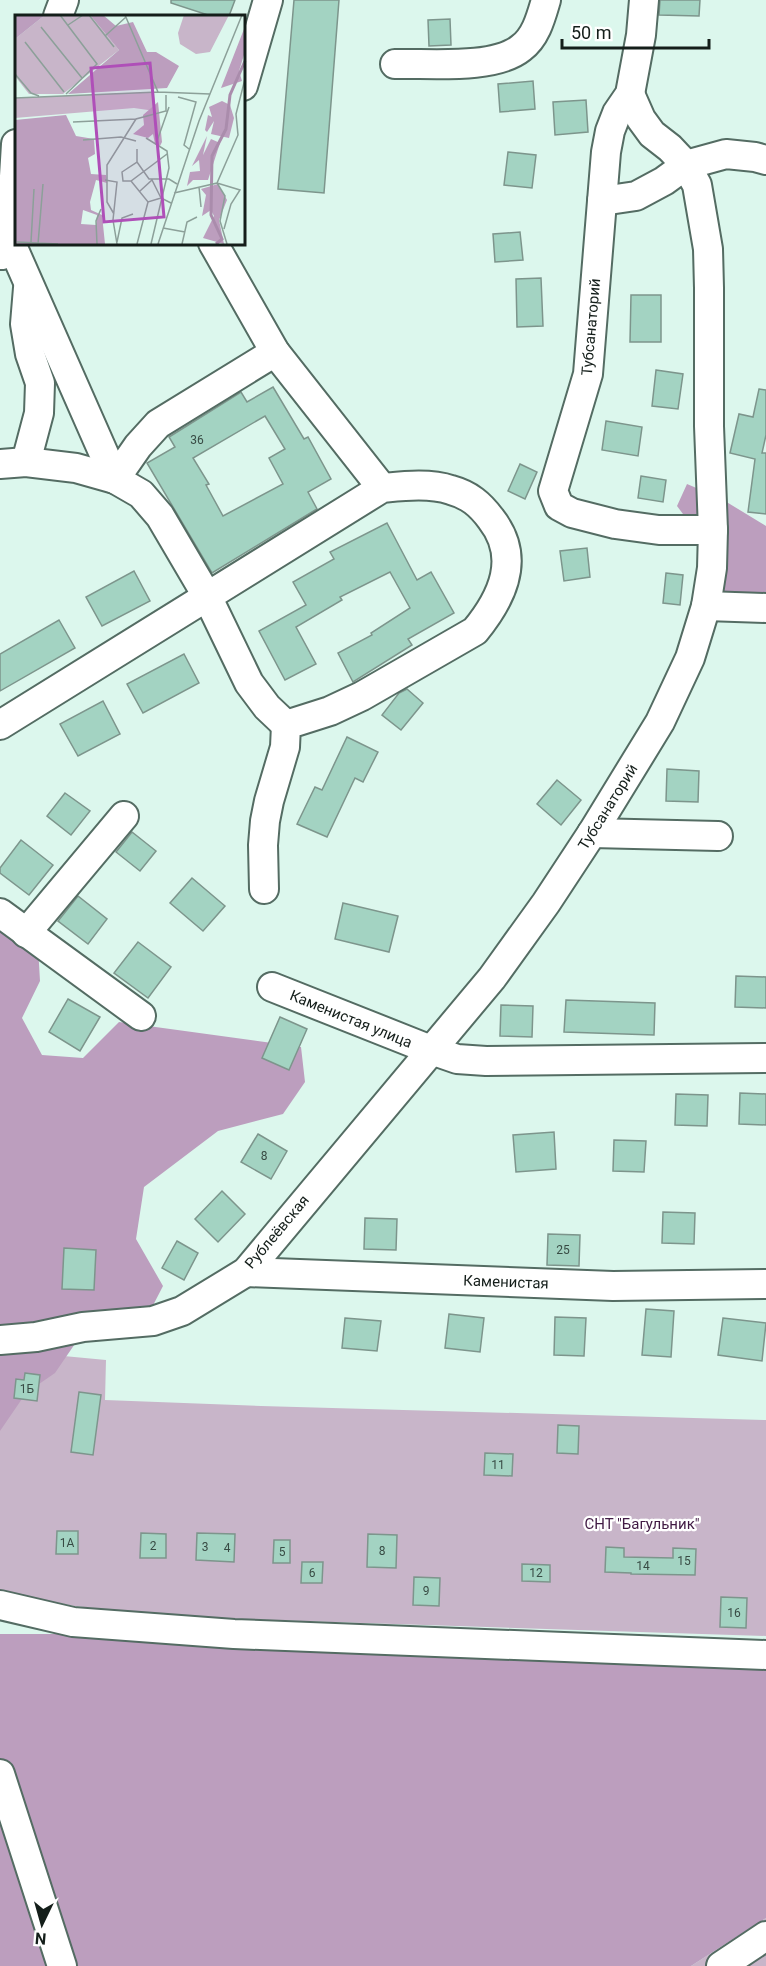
<svg xmlns="http://www.w3.org/2000/svg" width="766" height="1966" font-family="Roboto,sans-serif">
<style>
.green{fill:#c8b5c9}
.forest{fill:#bc9ebe}
.building{fill:#a3d3c2;stroke:#7d958c;stroke-width:1.5;fill-rule:evenodd}
.lines{fill:none;stroke-linecap:round;stroke-linejoin:round}
.minor-casing{stroke:#546c63;stroke-width:32}
.minor{stroke:#fff;stroke-width:28}
.labels{text-anchor:middle;dominant-baseline:central;stroke-width:4.5;stroke-linejoin:round;paint-order:stroke}
.number-label{font-size:12px;fill:#384b44}
.street-label{font-size:15px;fill:#141e1a;stroke:#fff}
.park-label{font-size:15px;fill:#411a44;stroke:#fff}
.inset-river{fill:none;stroke:#aa8cac;stroke-width:3}
.inset-road{fill:none;stroke:#8ca099;stroke-width:1.5}
.view{fill:#af4fb8;fill-opacity:0.15;stroke:#af4fb8;stroke-width:3}
.inset-edge{fill:none;stroke:#141e1a;stroke-width:3}
</style>
<rect width="100%" height="100%" fill="#dcf7ed"/>
<g class="green">
<polygon points="0,1350 106,1360 105,1400 261,1406 766,1420 766,1636 180,1617 74,1606 0,1591"/>
<polygon points="766,1918 766,1966 691,1966"/>
</g>
<g class="forest">
<polygon points="687,484 720,498 766,526 766,615 729,613 693,591 699,557 695,530 677,506"/>
<polygon points="0,906 37,930 40,981 22,1018 42,1055 83,1058 119,1022 301,1047 305,1082 283,1114 218,1131 144,1187 136,1239 163,1286 147,1317 96,1313 55,1373 26,1393 0,1431"/>
<polygon points="0,1634 234,1634 766,1657 766,1918 691,1966 0,1966"/>
</g>
<g class="building">
<polygon points="171,0 235,0 229,16 211,16 171,3"/>
<polygon points="294,0 339,0 324,193 278,189"/>
<polygon points="660,0 700,0 699,16 659,15"/>
<polygon points="450,19 451,45 429,46 428,20"/>
<polygon points="533,81 535,109 500,112 498,84"/>
<polygon points="586,100 588,132 555,135 553,102"/>
<polygon points="508,152 536,155 532,188 504,185"/>
<polygon points="520,232 523,260 495,262 493,234"/>
<polygon points="541,278 543,326 517,327 516,279"/>
<polygon points="631,295 661,295 661,342 630,342"/>
<polygon points="656,370 683,374 678,409 652,406"/>
<path d="M273 387 304 439 308 437 331 479 308 492 317 509 212 573 147 463 175 447 169 437 241 392 247 402ZM265 416 285 449 269 458 283 484 223 516 206 485 209 484 193 458Z"/>
<polygon points="759,389 766,390 766,435 762,453 766,453 766,514 748,512 755,459 730,453 739,414 753,417"/>
<polygon points="606,421 642,427 638,456 602,450"/>
<polygon points="520,464 537,472 525,499 508,491"/>
<polygon points="641,476 666,480 663,502 638,498"/>
<polygon points="387,523 417,580 431,572 454,613 408,639 412,645 353,682 338,653 372,635 371,633 410,608 390,572 340,597 342,600 296,627 316,664 285,680 259,631 306,605 293,582 334,559 330,552"/>
<polygon points="587,548 590,577 564,581 560,551"/>
<polygon points="134,571 150,601 102,626 86,597"/>
<polygon points="666,573 683,575 680,605 663,603"/>
<polygon points="59,620 75,648 0,691 0,654"/>
<polygon points="184,654 199,683 143,713 127,684"/>
<polygon points="407,689 423,703 401,730 382,715 399,693"/>
<polygon points="103,701 120,734 78,756 60,724"/>
<polygon points="347,737 378,752 363,782 355,778 327,837 297,824 315,787 322,790"/>
<polygon points="667,769 699,771 698,802 666,801"/>
<polygon points="557,780 581,800 561,825 537,804"/>
<polygon points="65,793 90,811 71,835 47,816"/>
<polygon points="132,832 156,851 140,871 116,852"/>
<polygon points="21,840 53,865 29,895 0,873 0,868"/>
<polygon points="192,878 225,906 203,931 170,903"/>
<polygon points="78,896 107,919 88,944 58,921"/>
<polygon points="343,903 398,916 389,952 335,939"/>
<polygon points="138,942 171,967 148,998 114,973"/>
<polygon points="736,976 766,977 766,1008 735,1007"/>
<polygon points="68,999 100,1017 80,1051 49,1032"/>
<polygon points="566,1000 655,1003 654,1035 564,1032"/>
<polygon points="501,1005 533,1006 532,1037 500,1036"/>
<polygon points="280,1017 307,1029 289,1070 262,1058"/>
<polygon points="740,1093 766,1094 766,1125 739,1124"/>
<polygon points="676,1094 708,1095 707,1126 675,1125"/>
<polygon points="554,1132 556,1169 516,1172 513,1135"/>
<polygon points="258,1134 287,1151 271,1179 241,1162"/>
<polygon points="614,1140 646,1141 644,1172 613,1171"/>
<polygon points="222,1191 245,1214 218,1242 195,1219"/>
<polygon points="663,1212 695,1213 694,1244 662,1243"/>
<polygon points="365,1218 397,1219 396,1250 364,1249"/>
<polygon points="548,1234 580,1235 579,1266 547,1265"/>
<polygon points="177,1241 198,1253 184,1280 162,1268"/>
<polygon points="64,1248 96,1250 94,1290 62,1289"/>
<polygon points="646,1309 674,1311 671,1357 642,1355"/>
<polygon points="449,1314 484,1318 480,1352 445,1348"/>
<polygon points="555,1317 586,1318 584,1356 554,1355"/>
<polygon points="345,1318 381,1321 377,1351 342,1348"/>
<polygon points="723,1318 766,1323 762,1361 718,1355"/>
<polygon points="25,1373 40,1375 37,1401 14,1398 16,1379 24,1380"/>
<polygon points="79,1392 101,1395 93,1455 71,1452"/>
<polygon points="558,1425 579,1426 578,1454 557,1453"/>
<polygon points="485,1453 513,1454 512,1476 484,1475"/>
<polygon points="57,1531 78,1531 78,1554 56,1554"/>
<polygon points="141,1533 166,1534 166,1558 140,1558"/>
<polygon points="197,1533 235,1534 234,1562 196,1560"/>
<polygon points="368,1534 397,1535 396,1568 367,1567"/>
<polygon points="274,1540 290,1540 290,1563 273,1563"/>
<polygon points="606,1547 624,1548 624,1557 673,1558 673,1548 696,1549 695,1575 631,1574 631,1573 605,1572"/>
<polygon points="302,1562 323,1562 322,1583 301,1583"/>
<polygon points="522,1564 550,1565 550,1582 522,1581"/>
<polygon points="414,1577 440,1578 439,1606 413,1605"/>
<polygon points="721,1597 747,1598 746,1628 720,1627"/>
</g>
<g class="lines">
<g class="minor-casing">
<g id="minor">
<polyline points="644,0 641,35 630,94 617,113 610,131 606,152 588,374 553,491 559,506 572,513 615,524 659,530 713,530"/>
<polyline points="58,16 64,0"/>
<path d="M395 64C429 63 494 70 521 48 536 37 541 17 546 0"/>
<polyline points="243,86 268,0"/>
<polyline points="602,201 636,196 664,181 686,165 726,154 755,157 766,160"/>
<polyline points="0,236 10,241 115,479"/>
<polyline points="213,243 275,352 382,488"/>
<polyline points="2,255 10,241 16,144"/>
<polyline points="26,462 39,413 40,383 30,354 25,324 28,288"/>
<polyline points="0,464 26,462 76,468 115,479 141,494 160,516 207,596 249,683 267,707 286,725"/>
<polyline points="115,479 138,446 158,424 275,352"/>
<polyline points="706,606 766,608"/>
<path d="M0 725 382 488C404 486 429 483 451 490 469 495 480 504 491 519 521 557 503 597 475 631L362 696 330 711 286 725 285 747 269 801 265 821 263 845 264 889"/>
<polyline points="592,833 718,836"/>
<polyline points="0,913 141,1016"/>
<polyline points="26,933 124,816"/>
<polyline points="272,987 431,1050 457,1059 486,1061 766,1058"/>
<polyline points="246,1272 613,1286 766,1284"/>
<polyline points="0,1340 36,1337 83,1327 153,1321 182,1311 246,1272 492,978 546,903 592,833 660,722 690,658 706,606 712,568 713,530 709,426 709,288 708,249 697,185 686,165 670,148 652,134 641,119 630,94"/>
<polyline points="0,1605 73,1622 234,1634 766,1655"/>
<polyline points="0,1774 62,1966"/>
<polyline points="721,1966 766,1936"/>
</g>
</g>
<use href="#minor" class="minor"/>
</g>
<g class="labels">
<g class="number-label">
<text x="197" y="440">36</text>
<text x="264" y="1156">8</text>
<text x="563" y="1250">25</text>
<text x="27" y="1389">1Б</text>
<text x="498" y="1465">11</text>
<text x="67" y="1543">1А</text>
<text x="153" y="1546">2</text>
<text x="205" y="1547">3</text>
<text x="227" y="1548">4</text>
<text x="382" y="1551">8</text>
<text x="282" y="1552">5</text>
<text x="684" y="1561">15</text>
<text x="643" y="1566">14</text>
<text x="312" y="1573">6</text>
<text x="536" y="1573">12</text>
<text x="426" y="1591">9</text>
<text x="734" y="1613">16</text>
</g>
<g class="street-label">
<text transform="translate(591 327) rotate(-85)">Тубсанаторий</text>
<text transform="translate(608 807) rotate(-58)">Тубсанаторий</text>
<text transform="translate(351 1019) rotate(22)">Каменистая улица</text>
<text transform="translate(277 1232) rotate(-50)">Рублеёвская</text>
<text transform="translate(506 1282) rotate(2)">Каменистая</text>
</g>
<g class="park-label">
<text x="642" y="1524">СНТ "Багульник"</text>
</g>
</g>
<g transform="translate(15 15)">
<rect width="230" height="230" fill="#dcf7ed"/>
<path d="M30 0H75L104 35 48 79H14L0 61V24ZM169 0H214L195 37 181 39 165 29 163 18ZM139 77 140 96 119 93 0 103V83Z" fill="#c8b5c9"/>
<path d="M0 0H30L0 24ZM75 0H88L101 11 118 7 132 37H141L164 51 152 73 53 79 104 35ZM229 14V40L224 56 227 66 206 73ZM207 86 215 90 219 103 214 123 196 119 199 106 192 117 190 115 193 100 197 102 194 92ZM143 87 147 127 145 131 140 129 138 119 133 123 118 119 129 110 128 100ZM51 100 61 121 79 124 80 139 73 143 76 159 91 160 92 168 81 165 75 187 76 195 87 200 90 229H0V105ZM68 195 82 200 81 210 66 209ZM192 121 188 140 196 124 205 128 193 165H178L172 171 175 157 185 156 184 145 177 151ZM203 169 212 185 204 205 209 229 188 223 199 201 196 195 187 201 191 180 186 174Z" fill="#bc9ebe" fill-rule="evenodd"/>
<path class="inset-river" d="M201 229 207 224 196 200 197 141 211 114 215 80 230 46"/>
<path class="inset-road" d="M45 0 82 49 51 79M74 0 99 32M110 0 143 77 195 79M53 10 68 0M26 12 67 63M90 21 111 2M10 27 49 77M0 59 16 78 24 81M163 82 181 87 169 130 174 134M0 83 143 77M58 107 121 104M131 123 152 136 154 153 136 229M68 125 106 122 121 126M142 126 154 92M122 134V147L107 157 108 166H116L152 139M122 147 134 164H154L162 169M90 165 102 167 98 205 102 229M116 166 133 187 146 183M202 168 225 175 216 189 209 214M202 168 210 181 205 206 212 229M184 172 186 192M125 176 137 165 146 183 156 188M159 178 202 168 223 120 221 99 230 64M99 199 92 187V150L121 104 151 96V80M148 213 170 217M2 227 43 229M16 227 19 174M102 227 107 203 118 199M23 229 28 169M82 229 81 206 86 194M122 229 133 187M143 229 184 106 227 0M167 229 172 207 182 202"/>
<path class="view" d="M135 48 149 202 89 207 76 53Z"/>
<rect width="230" height="230" class="inset-edge"/>
</g>
<g transform="translate(42 1924) rotate(185)" stroke="#ffffff" stroke-width="4.5" paint-order="stroke">
<path d="M0-4.5L10 22L0 15L-10 22Z" fill="#141e1a"/>
<text y="-9" font-size="16" font-weight="bold" text-anchor="middle" fill="#141e1a">N</text>
</g>
<path d="M562 39v9h147v-9" fill="none" stroke="#141e1a" stroke-width="3"/>
<text x="571" y="39" font-size="18" fill="#141e1a" stroke="#ffffff" stroke-width="4.5" paint-order="stroke">50 m</text>
</svg>
